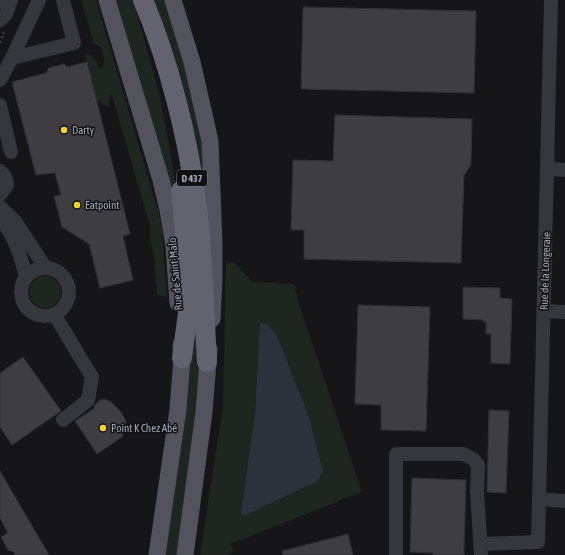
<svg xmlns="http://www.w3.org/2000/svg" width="565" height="555" font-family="'Asap Condensed',sans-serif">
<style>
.green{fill:#1d261f;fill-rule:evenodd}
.water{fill:#2b323c}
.building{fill:#3d3d42;stroke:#302f33}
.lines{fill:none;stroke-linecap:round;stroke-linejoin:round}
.path{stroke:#3c3d44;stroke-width:2.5;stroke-dasharray:2 3;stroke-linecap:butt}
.minor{stroke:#36363d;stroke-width:14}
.major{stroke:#52535c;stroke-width:17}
.highway{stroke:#62636e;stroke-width:20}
.poi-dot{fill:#fbd429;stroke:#111012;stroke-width:1.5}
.labels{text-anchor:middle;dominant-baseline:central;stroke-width:3;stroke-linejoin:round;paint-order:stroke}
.shield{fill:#111012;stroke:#797b86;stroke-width:1}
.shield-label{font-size:10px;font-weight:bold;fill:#a6a9b8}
.poi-label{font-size:11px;fill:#a6a9b8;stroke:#111012;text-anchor:start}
.street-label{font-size:11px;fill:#a6a9b8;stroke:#111012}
</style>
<rect width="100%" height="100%" fill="#161517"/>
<g class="green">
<polygon points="81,0 96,0 159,214 162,231 167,297 157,295 154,256 150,240 150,226 112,95 110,96 109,107 96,100 85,54 91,55 97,61 98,67 103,68 104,59 101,47 94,44"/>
<polygon points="112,0 133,0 160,96 173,168 179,216"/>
<polygon points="149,0 165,0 185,58 201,130 208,220"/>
<path d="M158 55C192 162 205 275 198 387 195 443 185 499 177 555H165C174 490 186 425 190 360 196 256 183 156 158 55Z"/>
<path d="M226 262 235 263 252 282 294 284 299 304 362 492 230 544 234 551 228 555H200L223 406ZM260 322 267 324 276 333 309 417 323 472 318 481 244 516 255 412Z"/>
<circle cx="45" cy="292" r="16"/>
</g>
<polygon class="water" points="260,322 267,324 276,333 309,417 323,472 318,481 244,516 241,514 255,412"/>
<g class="building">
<polygon points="303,7 476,11 474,93 301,89"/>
<polygon points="87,62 130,234 123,236 133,280 100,288 89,244 62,227 54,196 61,195 55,173 36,175 12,82 46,73 49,68 64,64 67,67"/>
<polygon points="335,115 472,119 471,165 464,175 461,263 304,259 304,230 291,230 293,160 333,161"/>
<polygon points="463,287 500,288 500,298 512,299 510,364 491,363 491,334 486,334 486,322 483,322 483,320 463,319"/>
<polygon points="358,305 430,307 426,431 381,430 381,405 355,404"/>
<polygon points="23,357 61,411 12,445 0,427 0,373"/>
<polygon points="104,399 111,402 121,412 125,419 126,426 122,437 97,454 75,421 95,408 94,406 100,400"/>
<polygon points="489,410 509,411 506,493 487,492"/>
<polygon points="0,471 49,555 15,555 14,552 8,550 1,537 8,533 0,518"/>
<polygon points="412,478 466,480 464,555 433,555 433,553 410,552"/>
<polygon points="348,534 353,555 283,555 282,551"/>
</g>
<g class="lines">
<polyline class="path" points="0,43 4,32"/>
<g class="minor">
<polyline points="0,1 0,0"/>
<polyline points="0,20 6,14 11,0"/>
<polyline points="12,58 74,43 63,0"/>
<polyline points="0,80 12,58 39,0"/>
<polyline points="0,105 11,152"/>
<polyline points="547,169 565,170"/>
<polyline points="0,171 5,176 7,185 0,195"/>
<polyline points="0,207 15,221 45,267"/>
<path d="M0 218C15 236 20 255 26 276"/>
<circle cx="45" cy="292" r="24"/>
<polyline points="544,311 565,312"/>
<polyline points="54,314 92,377 88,400 63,420"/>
<polyline points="539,499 565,501"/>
<polyline points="481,544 538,542 551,0"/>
<polyline points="396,555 396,454 464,454 473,459 478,465 477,491 481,555"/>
</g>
<g class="major">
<polyline points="107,0 161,180 168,210 174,246 178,303"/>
<polyline points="173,0 192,62 210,141 214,243 214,280 212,319"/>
<polyline points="157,555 178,409 182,358 181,345"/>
<polyline points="185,555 204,412 209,349"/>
</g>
<g class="highway">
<path d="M143 0C169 62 189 141 197 208 203 259 204 310 207 362"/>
<polyline points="181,191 186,244 188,313 182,358"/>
</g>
</g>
<g class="poi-dot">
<circle cx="64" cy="130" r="4"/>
<circle cx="77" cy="205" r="4"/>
<circle cx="103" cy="428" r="4"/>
</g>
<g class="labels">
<rect class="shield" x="177" y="170" width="30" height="16" rx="3"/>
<g class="shield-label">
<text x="192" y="178">D 437</text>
</g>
<g class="poi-label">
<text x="72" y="130">Darty</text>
<text x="85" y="205">Eatpoint</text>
<text x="111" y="428">Point K Chez Abé</text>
</g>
<g class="street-label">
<text transform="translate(545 271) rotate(-88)">Rue de la Longeraie</text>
<text transform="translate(175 274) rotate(-95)">Rue de Saint-Malo</text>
</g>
</g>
</svg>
